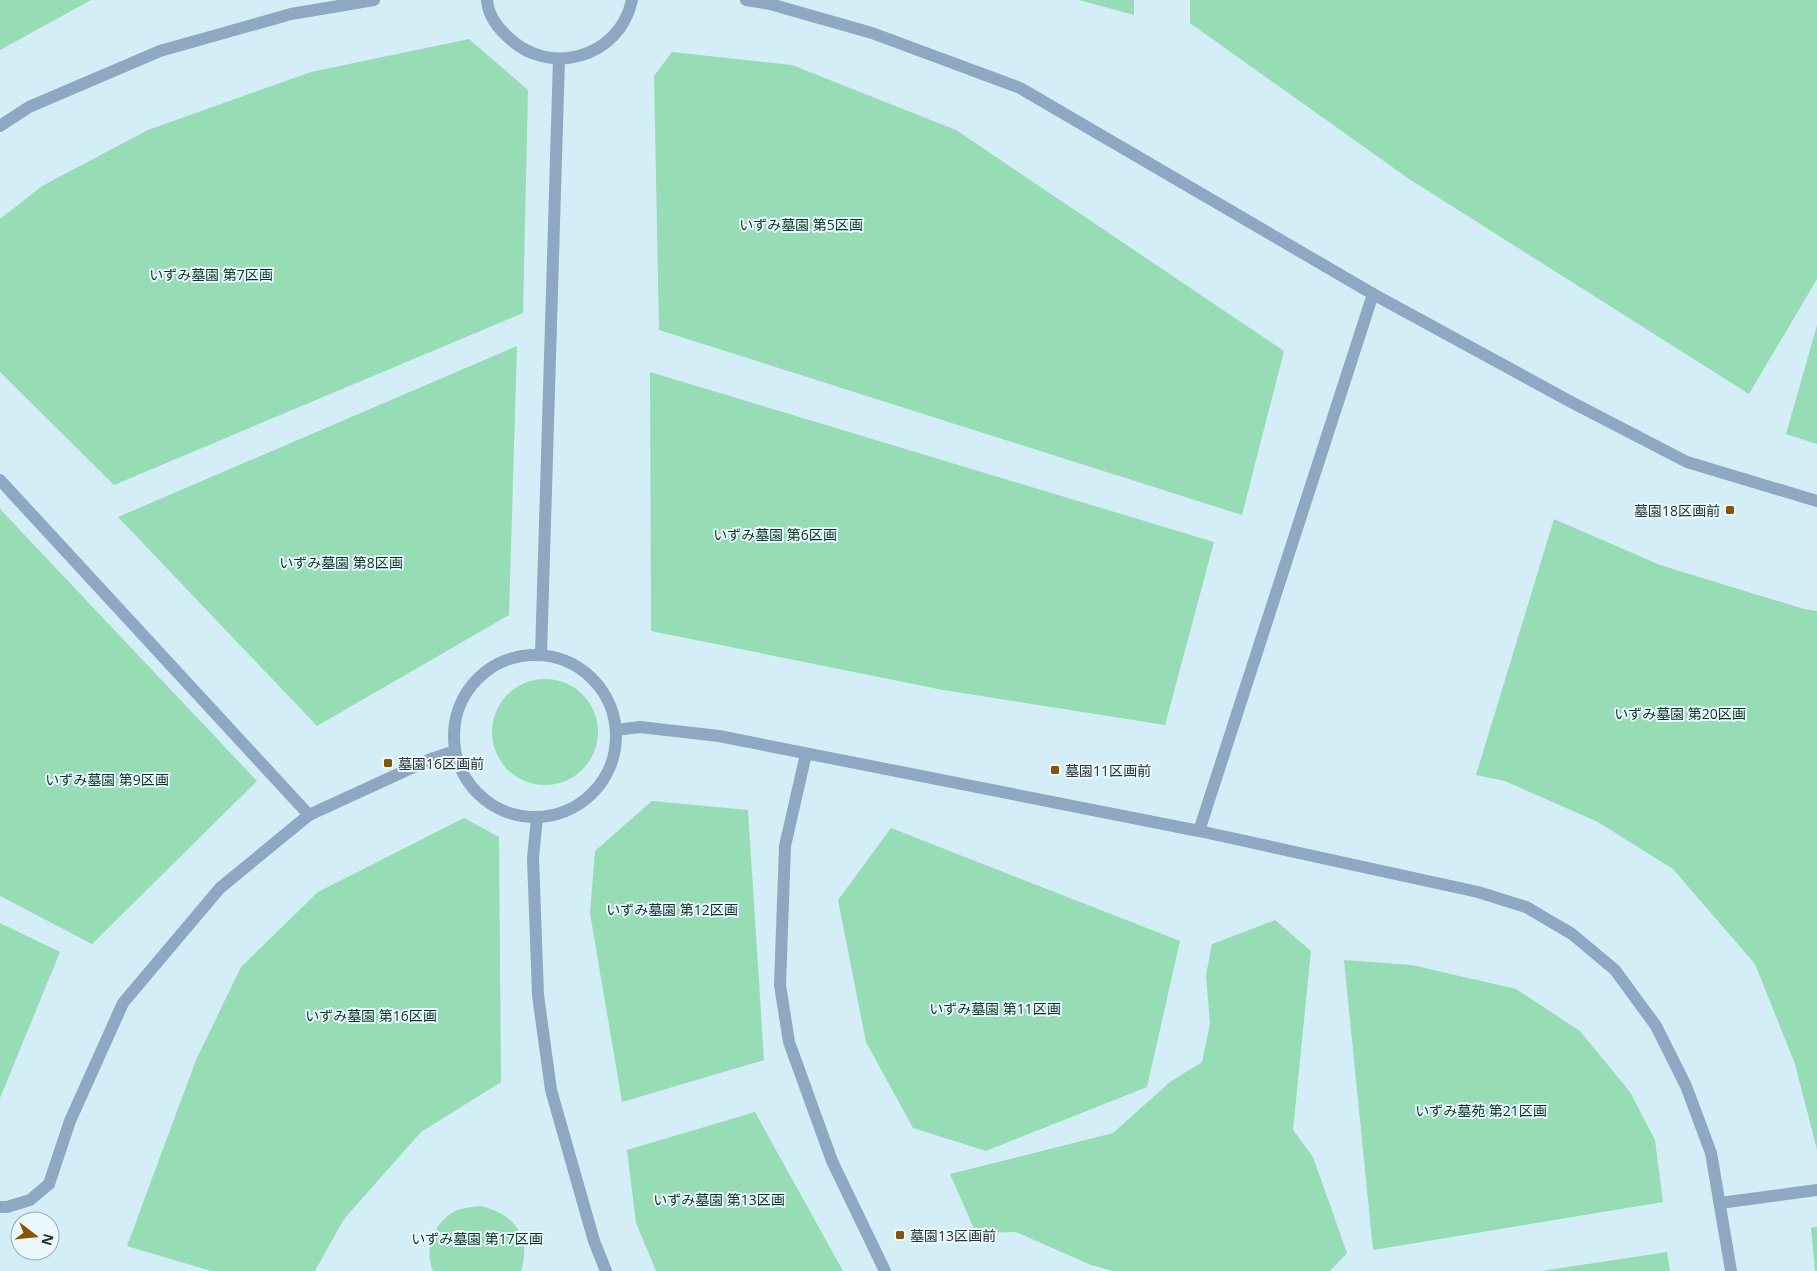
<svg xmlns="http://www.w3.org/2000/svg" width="1817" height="1271" font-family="'Open Sans','Noto Sans JP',sans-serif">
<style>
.green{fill:#96dcb4}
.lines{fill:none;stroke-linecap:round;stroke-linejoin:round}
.minor{stroke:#8fa8c2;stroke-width:12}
.tertiary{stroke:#8fa8c2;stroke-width:12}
.poi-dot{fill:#895301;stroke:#e9f9fe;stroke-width:2}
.labels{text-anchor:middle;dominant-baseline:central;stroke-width:4;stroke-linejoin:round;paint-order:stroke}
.park-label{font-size:14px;fill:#0c3220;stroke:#e9f9fe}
.poi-label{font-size:14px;fill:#2a3438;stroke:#e9f9fe;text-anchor:start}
</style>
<rect width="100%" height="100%" fill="#d4eef7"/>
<g class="green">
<polygon points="0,0 91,0 0,50"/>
<polygon points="1079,0 1134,0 1134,15"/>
<polygon points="1190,0 1817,0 1817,279 1749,394 1409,179 1190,23"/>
<polygon points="469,39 528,90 523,313 114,485 0,372 0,219 42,186 148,130 311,72"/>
<polygon points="672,52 792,65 956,130 1284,351 1242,515 659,330 654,76"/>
<polygon points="1817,325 1817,444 1786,434"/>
<polygon points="517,346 509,615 317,726 118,517"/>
<polygon points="650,372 1214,542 1165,725 943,690 651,631"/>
<polygon points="0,509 257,781 92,944 0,896"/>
<polygon points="1554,519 1660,565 1804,609 1817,611 1817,1150 1795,1064 1755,964 1673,869 1598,822 1505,781 1476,775"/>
<circle cx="545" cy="732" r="53"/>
<polygon points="652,801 748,810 764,1060 622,1102 590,913 595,851"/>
<polygon points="464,818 499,837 501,1082 421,1132 344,1219 315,1271 211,1271 127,1246 196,1060 241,967 318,892"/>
<polygon points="891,828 1180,941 1147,1087 986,1151 913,1128 866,1042 838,900"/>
<polygon points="1275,920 1311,951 1293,1130 1313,1157 1347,1253 1330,1271 1113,1271 1091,1265 1016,1232 976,1233 950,1174 1113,1133 1170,1082 1202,1062 1210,1024 1206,975 1212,944"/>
<polygon points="0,923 60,952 0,1098"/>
<polygon points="1344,960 1412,965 1516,989 1580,1031 1630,1092 1655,1140 1663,1202 1373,1250"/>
<polygon points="755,1112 843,1271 656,1271 636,1223 627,1150"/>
<path d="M481 1206C514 1214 532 1236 521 1271H433C424 1251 433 1226 450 1214 459 1208 470 1207 481 1206Z"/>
<polygon points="1817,1227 1817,1271 1815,1271 1811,1228"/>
<polygon points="1667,1252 1670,1271 1541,1271"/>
</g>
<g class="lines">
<g class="minor">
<path d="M487 0C488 14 497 27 507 36 548 78 620 58 632 0"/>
<circle cx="535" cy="736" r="81"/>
</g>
<g class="tertiary">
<polyline points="0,126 29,107 160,51 291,14 374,0"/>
<polyline points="1373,294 1573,403 1687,462 1817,501"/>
<polyline points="0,480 309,815"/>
<polyline points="541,655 559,59"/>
<polyline points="616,730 640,727 719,736 1199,831 1373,294 1020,88 872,33 770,4 746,0"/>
<polyline points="806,754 785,846 780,985 789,1042 832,1161 885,1271"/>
<polyline points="537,817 533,858 538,995 551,1090 594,1241 606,1271"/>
<polyline points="1199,831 1478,892 1526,907 1572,934 1615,970 1656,1026 1686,1086 1711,1153 1731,1271"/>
<polyline points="1720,1203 1817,1190"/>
<polyline points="0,1207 7,1207 30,1200 49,1184 70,1121 123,1003 220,888 309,815 431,759 455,751"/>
</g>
</g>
<g class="poi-dot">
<rect x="1725" y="505" width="10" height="10" rx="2.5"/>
<rect x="383" y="758" width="10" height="10" rx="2.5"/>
<rect x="1050" y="765" width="10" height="10" rx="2.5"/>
<rect x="895" y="1230" width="10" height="10" rx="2.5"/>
</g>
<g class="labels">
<g class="park-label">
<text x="801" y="224">いずみ墓園 第5区画</text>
<text x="211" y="274">いずみ墓園 第7区画</text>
<text x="775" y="534">いずみ墓園 第6区画</text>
<text x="341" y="562">いずみ墓園 第8区画</text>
<text x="1680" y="713">いずみ墓園 第20区画</text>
<text x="107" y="779">いずみ墓園 第9区画</text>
<text x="672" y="909">いずみ墓園 第12区画</text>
<text x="995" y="1008">いずみ墓園 第11区画</text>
<text x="371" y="1015">いずみ墓園 第16区画</text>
<text x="1481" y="1110">いずみ墓苑 第21区画</text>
<text x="719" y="1199">いずみ墓園 第13区画</text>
<text x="477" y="1238">いずみ墓園 第17区画</text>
</g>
<g class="poi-label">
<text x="1720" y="510" text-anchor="end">墓園18区画前</text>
<text x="398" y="763">墓園16区画前</text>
<text x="1065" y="770">墓園11区画前</text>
<text x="910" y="1235">墓園13区画前</text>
</g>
</g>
<g transform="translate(35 1236) rotate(106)"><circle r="24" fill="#e9f9fe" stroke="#9daaaf"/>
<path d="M0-4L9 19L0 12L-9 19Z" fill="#895301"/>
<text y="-8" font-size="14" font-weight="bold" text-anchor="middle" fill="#2a3438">N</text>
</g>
</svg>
